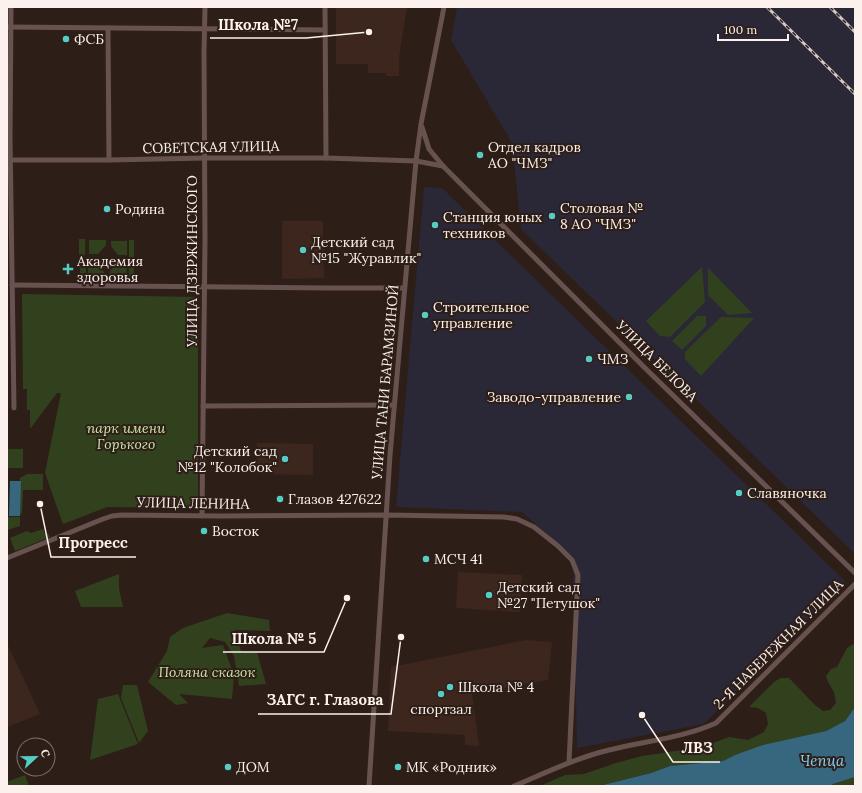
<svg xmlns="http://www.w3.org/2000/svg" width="862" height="793" font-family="Lora,serif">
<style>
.industrial{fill:#2a2737}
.built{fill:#3c261e}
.green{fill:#32411d}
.water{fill:#37677f}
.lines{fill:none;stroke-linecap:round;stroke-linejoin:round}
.minor{stroke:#685250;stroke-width:5}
.rail-casing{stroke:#d6cac5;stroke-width:3}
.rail{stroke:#2e1e18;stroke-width:1.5;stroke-dasharray:4.5;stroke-linecap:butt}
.poi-dot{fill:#55cdc6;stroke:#2e1e18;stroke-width:1.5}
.labels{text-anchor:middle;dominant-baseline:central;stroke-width:4;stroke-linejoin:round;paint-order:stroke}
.poi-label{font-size:14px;fill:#fcf1ec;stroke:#2e1e18;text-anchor:start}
.street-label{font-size:14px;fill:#fcf1ec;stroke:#2e1e18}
.park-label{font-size:14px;font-style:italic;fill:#cae9a5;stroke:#2e1e18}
.water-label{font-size:15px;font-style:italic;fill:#83d1f8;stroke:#2e1e18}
.leader{fill:none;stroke:#fcf1ec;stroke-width:1.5}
.callout-dot{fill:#fcf1ec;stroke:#2e1e18;stroke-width:1.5}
.callout-label{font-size:15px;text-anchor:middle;font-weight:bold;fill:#fcf1ec;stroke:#2e1e18;stroke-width:4;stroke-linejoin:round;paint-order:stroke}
</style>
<rect width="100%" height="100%" fill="#2e1e18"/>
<g class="industrial">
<polygon points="457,7 855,7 855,554 521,229 512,143 451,40"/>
<polygon points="424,187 442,188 845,581 704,724 577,748 573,557 522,512 396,507"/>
</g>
<g class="built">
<polygon points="336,7 407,7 399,57 399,76 386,76 386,73 368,73 368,64 336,64"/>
<polygon points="323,221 324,278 282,279 282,221"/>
<polygon points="257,443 313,444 313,475 256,474"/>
<polygon points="458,572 522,575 520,612 456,608"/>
<polygon points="526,640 552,642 548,680 472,694 479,746 465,745 465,735 388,731 391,667"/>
<polygon points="7,643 40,714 7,727"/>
</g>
<g class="green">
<rect x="79" y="239" width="6" height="16"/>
<polygon points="89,240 106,240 106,245 98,254 89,254"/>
<rect x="129" y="240" width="5" height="17"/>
<polygon points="111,241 127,241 127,255 118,255 111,246"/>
<rect x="129" y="261" width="5" height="16"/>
<rect x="80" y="263" width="6" height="17"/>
<polygon points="88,263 96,263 104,272 104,277 88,277"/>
<polygon points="118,263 127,263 126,277 109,276 110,271"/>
<polygon points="702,267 705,302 670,337 660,336 646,321"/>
<polygon points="708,268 752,313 728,315 708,295"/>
<polygon points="22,294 198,297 198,508 107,507 63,524 45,473 61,393 57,393 30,429 30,410 27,410 27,389 23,389"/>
<polygon points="697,316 706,316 706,326 682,350 672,341"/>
<polygon points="721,317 754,318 701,376 685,359 685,352"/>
<rect x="7" y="449" width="16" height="19"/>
<polygon points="27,474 43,474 43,490 23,490 22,514 19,513 20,478"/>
<polygon points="9,517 20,517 20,526 7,530 7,518"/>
<polygon points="43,529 45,534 48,533 50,537 15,551 10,538 27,531 31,533"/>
<polygon points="119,574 119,589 123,607 81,607 75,591"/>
<polygon points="227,613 269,620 270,631 234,630 241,651 257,652 266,684 239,686 234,656 225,642 210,638 202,648 223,645 234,675 232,699 179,694 188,703 176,705 148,682 167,651 170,637 183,628"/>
<polygon points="855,643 855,707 845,721 826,731 735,755 723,761 670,766 651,773 599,786 540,786 565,775 584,774 616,763 642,756 702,747 729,737 748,740 764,732 768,724 766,713 758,708 749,707 774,682 781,678 789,678 815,705 823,711 830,710 836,703 834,692 828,682 826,676 831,669 837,667 847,648"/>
<polygon points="123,685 137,685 148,731 139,743 121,698"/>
<polygon points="118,694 138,744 90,760 98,699"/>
<polygon points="25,775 29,786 7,786 7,782"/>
<polygon points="855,777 855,786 831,786 833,784"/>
</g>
<g class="water">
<polygon points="10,481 21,481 20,516 9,516"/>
<polygon points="855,707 855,777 833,784 831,786 599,786 651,773 670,766 723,761 735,755 763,745 826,731 845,721"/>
</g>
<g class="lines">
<g class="minor">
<polyline points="11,7 10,137 14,408"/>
<polyline points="325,7 326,158"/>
<polyline points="7,27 325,30"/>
<polyline points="108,28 109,160"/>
<polyline points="422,127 429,149 443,166"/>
<polyline points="7,160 109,160 205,158 326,158 416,161 443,166 644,367 855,573"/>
<polyline points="12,285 326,288 404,288"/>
<polyline points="203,406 394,405"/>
<polyline points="202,516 205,240 204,52 205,7"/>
<polyline points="7,558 103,519 112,516 121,515 219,516 387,515 504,517 517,519 534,527 558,546 572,560 578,575 569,762"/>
<polyline points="369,786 390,455 416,161 421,124 444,7"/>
<path d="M514 786C545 773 576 758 609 750 644 741 683 738 716 723L855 584"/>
</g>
<g class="rail-casing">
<g id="rail">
<polyline points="767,7 855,94"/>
<polyline points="830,7 855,32"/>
</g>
</g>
<use href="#rail" class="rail"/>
</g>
<g class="poi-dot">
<circle cx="66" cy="39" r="4"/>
<circle cx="480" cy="155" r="4"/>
<circle cx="107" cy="209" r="4"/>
<circle cx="552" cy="216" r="4"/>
<circle cx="435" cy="225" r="4"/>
<circle cx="303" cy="250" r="4"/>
<path d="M66 263h4v4h4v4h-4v4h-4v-4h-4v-4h4z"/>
<circle cx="425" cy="315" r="4"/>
<circle cx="589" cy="359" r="4"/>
<circle cx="629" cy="397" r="4"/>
<circle cx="285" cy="459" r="4"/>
<circle cx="739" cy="493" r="4"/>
<circle cx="280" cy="499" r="4"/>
<circle cx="204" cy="531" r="4"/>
<circle cx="426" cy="559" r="4"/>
<circle cx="489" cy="595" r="4"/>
<circle cx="450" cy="687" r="4"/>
<circle cx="441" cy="694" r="4"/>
<circle cx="228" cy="767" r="4"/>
<circle cx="398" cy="767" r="4"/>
</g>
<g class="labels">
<g class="poi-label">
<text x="74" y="39">ФСБ</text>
<text x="488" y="147">Отдел кадров<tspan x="488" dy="16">АО "ЧМЗ"</tspan></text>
<text x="560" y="208">Столовая №<tspan x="560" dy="16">8 АО "ЧМЗ"</tspan></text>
<text x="115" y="209">Родина</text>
<text x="443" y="217">Станция юных<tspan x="443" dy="16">техников</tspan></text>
<text x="311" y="242">Детский сад<tspan x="311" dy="16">№15 "Журавлик"</tspan></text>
<text x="77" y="261">Академия<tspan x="77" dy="16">здоровья</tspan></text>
<text x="433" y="307">Строительное<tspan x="433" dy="16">управление</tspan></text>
<text x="597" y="359">ЧМЗ</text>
<text x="621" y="397" text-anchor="end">Заводо-управление</text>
<text x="277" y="451" text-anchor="end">Детский сад<tspan x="277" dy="16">№12 "Колобок"</tspan></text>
<text x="747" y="493">Славяночка</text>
<text x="288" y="499">Глазов 427622</text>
<text x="212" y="531">Восток</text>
<text x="434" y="559">МСЧ 41</text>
<text x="497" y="587">Детский сад<tspan x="497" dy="16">№27 "Петушок"</tspan></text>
<text x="458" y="687">Школа № 4</text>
<text x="441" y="709" text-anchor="middle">спортзал</text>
<text x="236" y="767">ДОМ</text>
<text x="406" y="767">МК «Родник»</text>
</g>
<g class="street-label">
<text transform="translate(211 147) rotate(-1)">СОВЕТСКАЯ УЛИЦА</text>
<text transform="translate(192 261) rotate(-90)">УЛИЦА ДЗЕРЖИНСКОГО</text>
<text transform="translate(657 361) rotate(45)">УЛИЦА БЕЛОВА</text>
<text transform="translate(385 382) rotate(-85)">УЛИЦА ТАНИ БАРАМЗИНОЙ</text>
<text transform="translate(193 503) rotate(1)">УЛИЦА ЛЕНИНА</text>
<text transform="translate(778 644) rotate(-45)">2-Я НАБЕРЕЖНАЯ УЛИЦА</text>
</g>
<g class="park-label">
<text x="126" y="428">парк имени<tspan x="126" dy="16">Горького</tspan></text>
<text x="207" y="672">Поляна сказок</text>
</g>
<g class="water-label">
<text x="822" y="760">Чепца</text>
</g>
</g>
<path class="leader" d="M369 32L306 38H210M40 504L51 557H136M347 598L324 652H223M401 637L391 714H258M642 715L673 762H720"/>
<g class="callout-dot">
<circle cx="369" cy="32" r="4"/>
<circle cx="40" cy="504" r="4"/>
<circle cx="347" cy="598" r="4"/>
<circle cx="401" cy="637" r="4"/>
<circle cx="642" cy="715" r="4"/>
</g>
<g class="callout-label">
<text x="258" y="30">Школа №7</text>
<text x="93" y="548">Прогресс</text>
<text x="274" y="644">Школа № 5</text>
<text x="325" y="705">ЗАГС г. Глазова</text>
<text x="697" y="753">ЛВЗ</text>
</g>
<rect width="862" height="793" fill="none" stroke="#fcf1ec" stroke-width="16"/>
<g transform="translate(36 757) rotate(68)"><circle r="19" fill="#2e1e18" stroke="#80726d"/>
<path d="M0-3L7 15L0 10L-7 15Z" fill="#55cdc6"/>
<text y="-6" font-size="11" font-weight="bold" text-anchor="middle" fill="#fcf1ec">С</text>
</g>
<path d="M718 34v6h70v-6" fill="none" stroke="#fcf1ec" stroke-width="2"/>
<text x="724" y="34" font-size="12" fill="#fcf1ec" stroke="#2e1e18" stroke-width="3" paint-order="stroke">100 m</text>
</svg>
